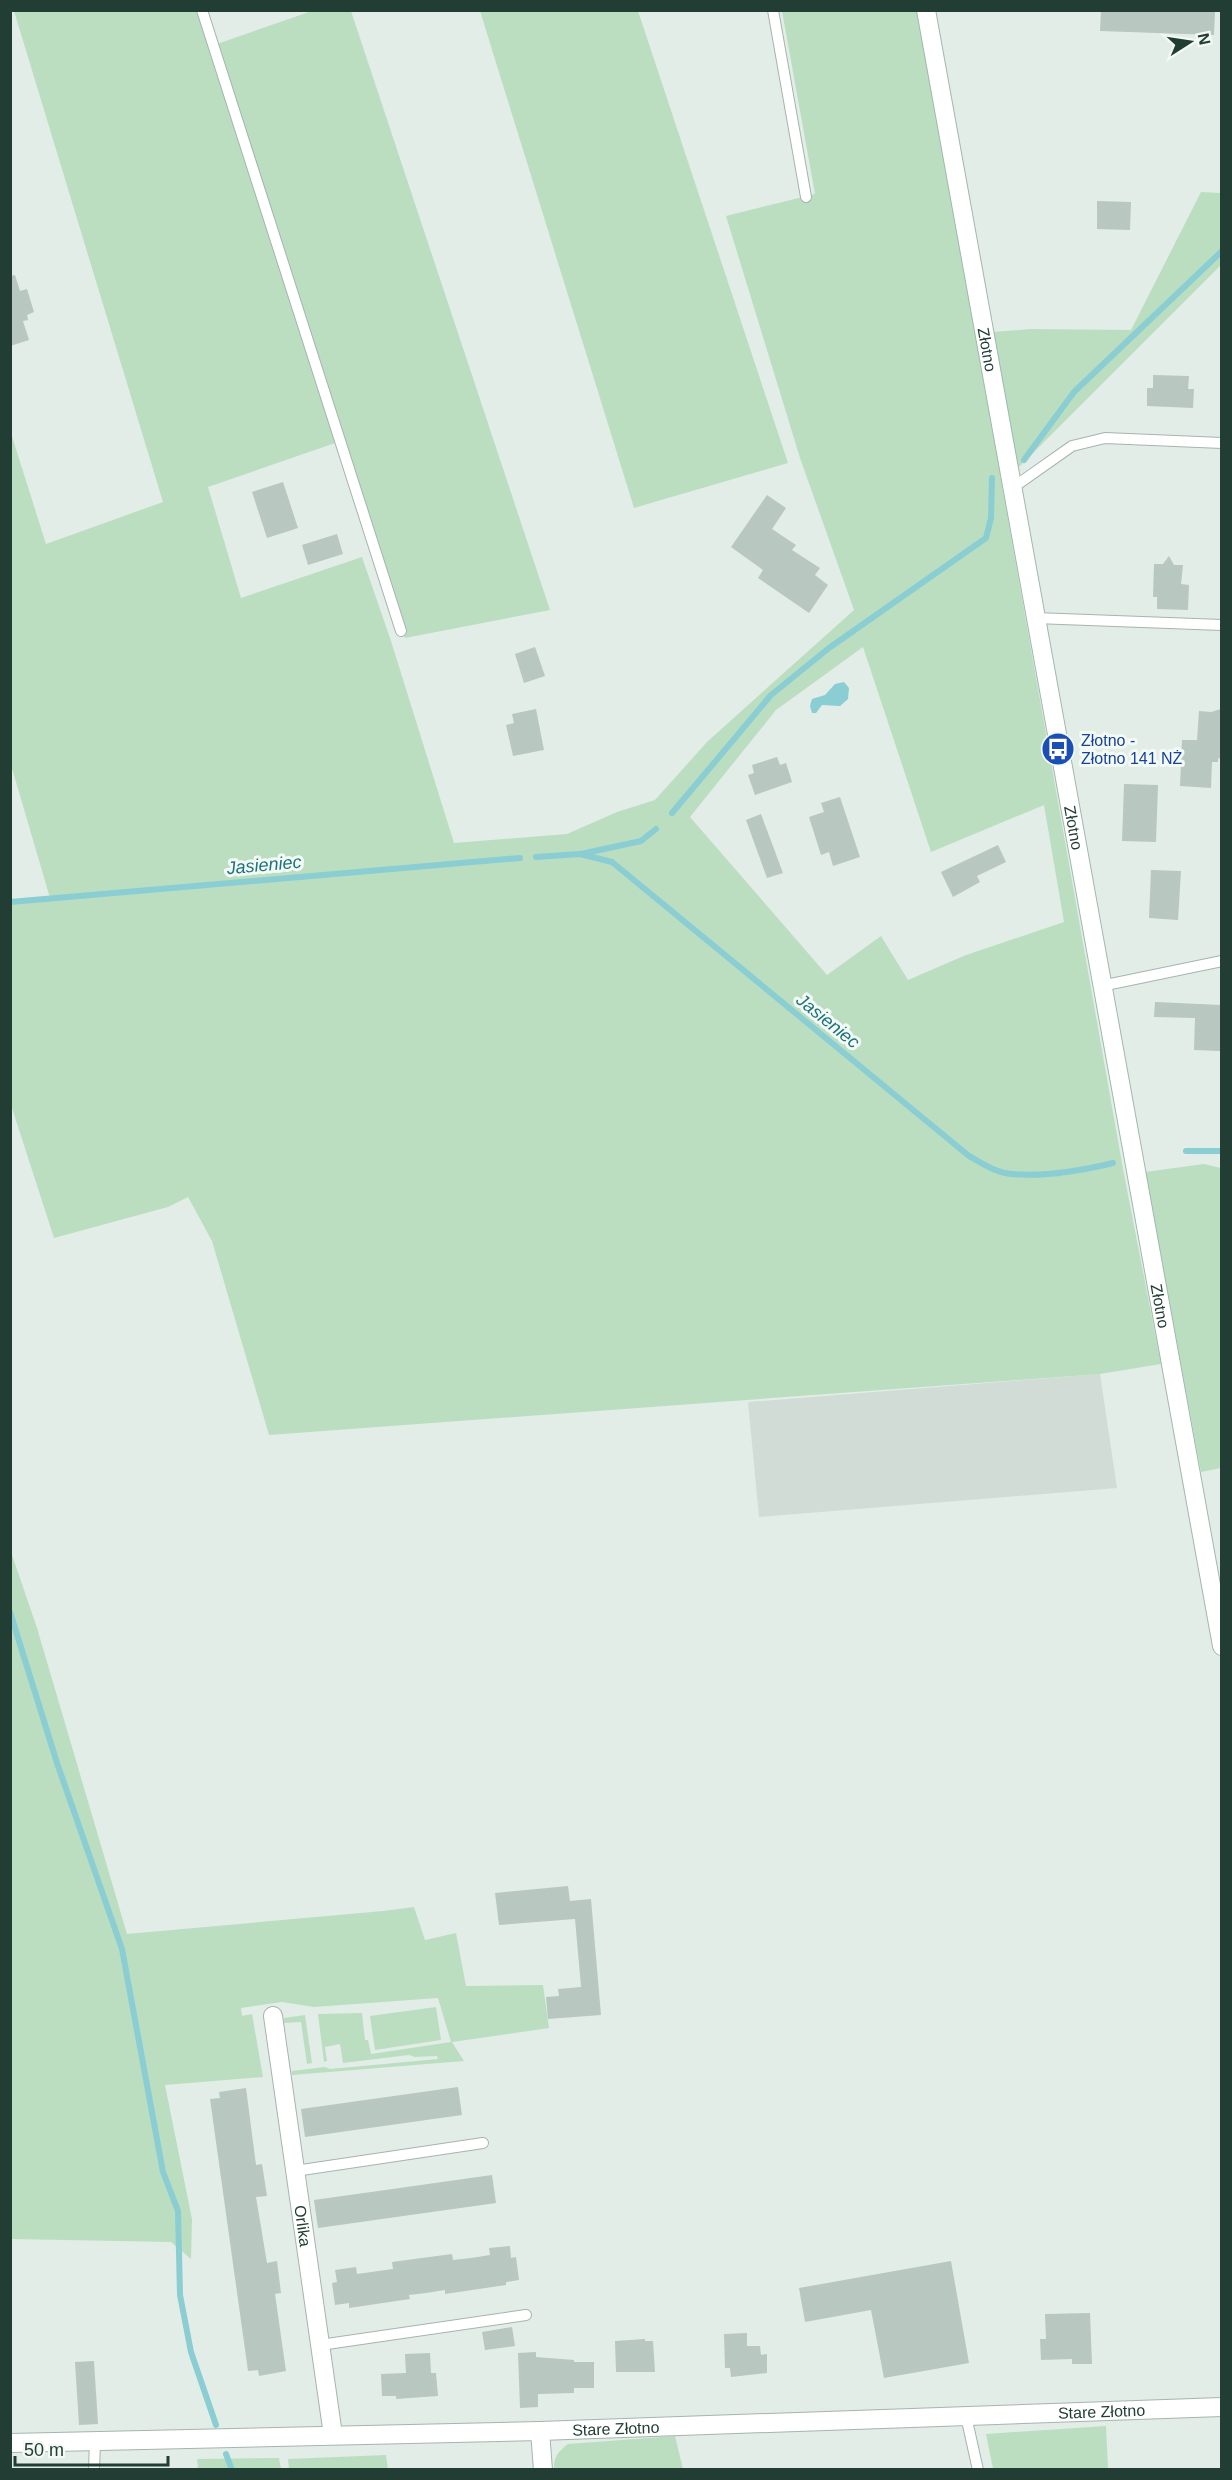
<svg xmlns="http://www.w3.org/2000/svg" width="1232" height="2480" font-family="Arial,sans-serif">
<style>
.built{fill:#d1dcd6}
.green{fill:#bbdec1;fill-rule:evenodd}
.water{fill:#8acdd2}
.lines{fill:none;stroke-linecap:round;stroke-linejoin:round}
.stream{stroke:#8acdd2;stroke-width:6}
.building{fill:#b8c7c0}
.lane-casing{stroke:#a5b5ae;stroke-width:12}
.street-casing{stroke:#a5b5ae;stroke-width:20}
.secondary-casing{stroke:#a1b8ae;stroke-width:20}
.lane{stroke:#fff;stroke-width:10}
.street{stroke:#fff;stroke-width:18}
.secondary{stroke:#fff;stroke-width:18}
.labels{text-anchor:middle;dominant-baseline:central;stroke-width:6;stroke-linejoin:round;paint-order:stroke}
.street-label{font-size:16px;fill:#223e34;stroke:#f3f9f5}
.transit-label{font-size:16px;fill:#164399;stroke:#f3f9f5;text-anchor:start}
.water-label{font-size:18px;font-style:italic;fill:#1c737a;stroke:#f3f9f5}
</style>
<rect width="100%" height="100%" fill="#e2ede7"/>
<polygon class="built" points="1100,1374 1117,1488 759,1517 748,1402"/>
<g class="green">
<path d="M14 11H202L214 45 312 11H351L550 610 405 638 341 441 208 487 241 598 362 557 391 641 454 843 567 834 617 812 655 800 707 742 854 610 800 458 726 216 815 194 782 11H917L1002 472 1000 474 1123 1169 1161 1364 1100 1374 269 1435 212 1241 188 1197 168 1207 54 1238 11 1105V902L50 898 11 765 10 430 46 544 163 502ZM863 647 931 852 1044 805 1064 922 966 955 908 980 881 936 827 975 690 817 776 710Z"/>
<polygon points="480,11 638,11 788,463 634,508"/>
<polygon points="1201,192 1221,193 1221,265 1017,469 992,332 1031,329 1131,330"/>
<polygon points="1204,1164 1221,1168 1221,1468 1201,1472 1145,1172"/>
<polygon points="10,1549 37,1628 127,1934 383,1911 414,1907 425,1940 456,1933 466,1986 543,1985 549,2028 452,2042 464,2061 292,2075 292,2071 325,2067 330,2069 438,2059 437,2056 415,2057 409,2055 343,2063 340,2044 325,2047 327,2061 324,2062 318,2014 362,2013 365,2040 368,2040 371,2054 451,2042 438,1998 314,2007 282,2002 241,2008 242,2016 252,2014 263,2077 165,2085 192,2219 191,2259 171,2242 11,2239"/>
<polygon points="436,2007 441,2040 375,2050 370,2016"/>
<polygon points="305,2015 312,2063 307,2064 301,2022 284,2023 284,2018"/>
<polygon points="1106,2426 1108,2469 993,2469 986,2434"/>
<path d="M675 2436 683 2469H554C553 2457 559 2451 568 2444Z"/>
<polygon points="386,2455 388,2469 289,2469 288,2459"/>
<polygon points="279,2458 281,2469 198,2469 197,2459"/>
</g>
<polygon class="water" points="844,682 849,688 848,699 840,706 822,705 816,713 812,713 810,706 812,699 825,695 835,684"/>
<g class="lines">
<g class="stream">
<polyline points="1024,460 1074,392 1222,251"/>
<polyline points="672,813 771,695 829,648 986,538 991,518 992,478"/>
<polyline points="581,854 641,841 656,829"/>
<path d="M536 857 580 854 612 862 969 1156C982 1163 996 1173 1012 1174 1045 1177 1080 1171 1113 1163"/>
<polyline points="10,902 520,858"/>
<polyline points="1186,1151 1222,1151"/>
<polyline points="10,1612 57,1763 122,1949 163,2172 178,2211 180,2295 191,2352 216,2425"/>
<polyline points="226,2454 232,2470"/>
</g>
</g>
<g class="building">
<polygon points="1101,10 1215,12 1214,35 1100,31"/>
<polygon points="1097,201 1131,202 1130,230 1097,229"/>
<polygon points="15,275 20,291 27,289 34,312 27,315 28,320 23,321 29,340 10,346 10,276"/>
<polygon points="1153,375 1189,376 1188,389 1194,389 1193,408 1147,406 1147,388 1153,388"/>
<polygon points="283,482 298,528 267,538 252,492"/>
<polygon points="767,495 786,508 772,529 796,545 792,550 820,568 815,575 828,585 809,613 758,578 763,570 731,547"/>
<polygon points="337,534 343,554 308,565 302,545"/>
<polygon points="1169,556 1174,565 1183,565 1181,584 1189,585 1188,610 1157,609 1157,597 1153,597 1154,564 1163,564"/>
<polygon points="535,647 545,676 524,683 515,654"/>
<polygon points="536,709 544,750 513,756 506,725 514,723 512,714"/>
<polygon points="1221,709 1221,759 1218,758 1218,762 1212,762 1211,788 1180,786 1182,740 1197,740 1199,711 1211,712"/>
<polygon points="777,757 780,765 786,763 792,782 755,795 748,775 754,773 752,765"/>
<polygon points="1124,784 1158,785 1156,842 1122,841"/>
<polygon points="840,797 860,857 833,866 829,852 821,855 809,817 824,812 821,803"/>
<polygon points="761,814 783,873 767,878 746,820"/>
<polygon points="998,845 1006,862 977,876 980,882 953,897 941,872"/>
<polygon points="1151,870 1181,871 1178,920 1149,918"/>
<polygon points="1155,1002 1221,1005 1220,1051 1194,1050 1195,1018 1154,1017"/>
<polygon points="568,1886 570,1901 591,1899 601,2015 548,2019 546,1997 559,1996 558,1989 581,1987 575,1919 499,1925 495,1893"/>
<polygon points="458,2087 462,2115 305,2137 301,2109"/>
<polygon points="246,2088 256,2165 262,2164 267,2196 256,2197 267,2263 277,2261 281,2293 275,2294 286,2371 259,2376 258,2370 248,2371 210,2099 220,2098 219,2092"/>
<polygon points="492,2175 496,2203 318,2228 314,2200"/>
<polygon points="510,2246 511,2258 516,2257 519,2280 506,2282 506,2285 445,2294 445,2290 426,2293 409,2295 410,2299 349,2308 349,2303 335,2305 332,2283 337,2282 335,2270 356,2267 357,2274 393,2269 392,2262 452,2254 453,2260 471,2258 490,2255 489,2248"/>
<polygon points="951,2261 969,2363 884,2378 871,2310 805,2322 799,2288"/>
<polygon points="1090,2313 1092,2364 1072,2364 1072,2359 1041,2360 1040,2339 1046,2339 1045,2314"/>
<polygon points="512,2327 515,2346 485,2350 482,2332"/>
<polygon points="747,2333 747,2346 760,2346 761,2355 767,2354 767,2373 731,2377 730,2368 725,2368 724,2334"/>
<polygon points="645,2339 645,2341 653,2341 655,2372 616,2372 615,2341"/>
<polygon points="536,2352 536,2357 574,2360 574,2362 594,2362 594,2388 574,2388 574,2393 538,2394 538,2407 520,2408 518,2353"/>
<polygon points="430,2353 431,2373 436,2373 438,2396 396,2399 396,2396 382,2396 381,2374 406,2373 405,2354"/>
<polygon points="94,2361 98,2424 79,2425 75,2362"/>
</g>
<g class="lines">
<g class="lane-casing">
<g id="lane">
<polyline points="202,10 401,631"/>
<polyline points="773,10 806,197"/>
<polyline points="1011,489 1072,446 1105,438 1222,443"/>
<polyline points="1035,618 1222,625"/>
<polyline points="1101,986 1222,961"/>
<polyline points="295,2171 483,2143"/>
<polyline points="320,2345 526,2315"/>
<polyline points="966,2416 978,2470"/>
<polyline points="94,2470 95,2441"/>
</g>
</g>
<g class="street-casing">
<g id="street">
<path id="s1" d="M273 2016 333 2435"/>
<polyline points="540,2431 543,2470"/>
<path id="s2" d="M10 2443 540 2431 1222 2407"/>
</g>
</g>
<g class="secondary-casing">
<g id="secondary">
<path id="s3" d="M926 10 1222 1646"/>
</g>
</g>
<use href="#lane" class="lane"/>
<use href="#street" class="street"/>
<use href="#secondary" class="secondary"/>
</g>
<defs>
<g id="bus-disc" transform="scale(1.725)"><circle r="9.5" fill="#1a4fb4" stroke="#f3f9f5"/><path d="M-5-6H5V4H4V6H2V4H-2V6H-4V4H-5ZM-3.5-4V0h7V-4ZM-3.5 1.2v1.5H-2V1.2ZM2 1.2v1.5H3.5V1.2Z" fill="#fff"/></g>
</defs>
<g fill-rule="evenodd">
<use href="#bus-disc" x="1058" y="749"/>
</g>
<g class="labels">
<g class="street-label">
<text stroke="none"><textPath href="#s3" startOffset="345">Złotno</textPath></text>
<text stroke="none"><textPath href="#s3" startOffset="831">Złotno</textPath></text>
<text stroke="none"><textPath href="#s3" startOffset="1317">Złotno</textPath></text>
<text stroke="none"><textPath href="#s1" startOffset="212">Orlika</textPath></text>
<text stroke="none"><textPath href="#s2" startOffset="1092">Stare Złotno</textPath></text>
<text stroke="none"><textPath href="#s2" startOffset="606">Stare Złotno</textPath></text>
</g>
<g class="transit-label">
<text x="1081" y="740">Złotno -<tspan x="1081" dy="18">Złotno 141 NŻ</tspan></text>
</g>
<g class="water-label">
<text transform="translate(264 865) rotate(-5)">Jasieniec</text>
<text transform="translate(828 1021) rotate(39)">Jasieniec</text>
</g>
</g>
<rect width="1232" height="2480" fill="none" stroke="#223e34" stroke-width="24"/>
<g transform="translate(1190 42) rotate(78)" stroke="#f3f9f5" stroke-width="4.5" paint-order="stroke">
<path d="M0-4.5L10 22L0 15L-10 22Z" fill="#223e34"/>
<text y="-9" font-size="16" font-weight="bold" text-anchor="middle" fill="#223e34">N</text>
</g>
<path d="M15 2456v9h153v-9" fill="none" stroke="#223e34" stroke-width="3"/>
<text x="24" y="2456" font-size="18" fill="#223e34" stroke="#f3f9f5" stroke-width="4.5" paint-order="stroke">50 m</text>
</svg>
